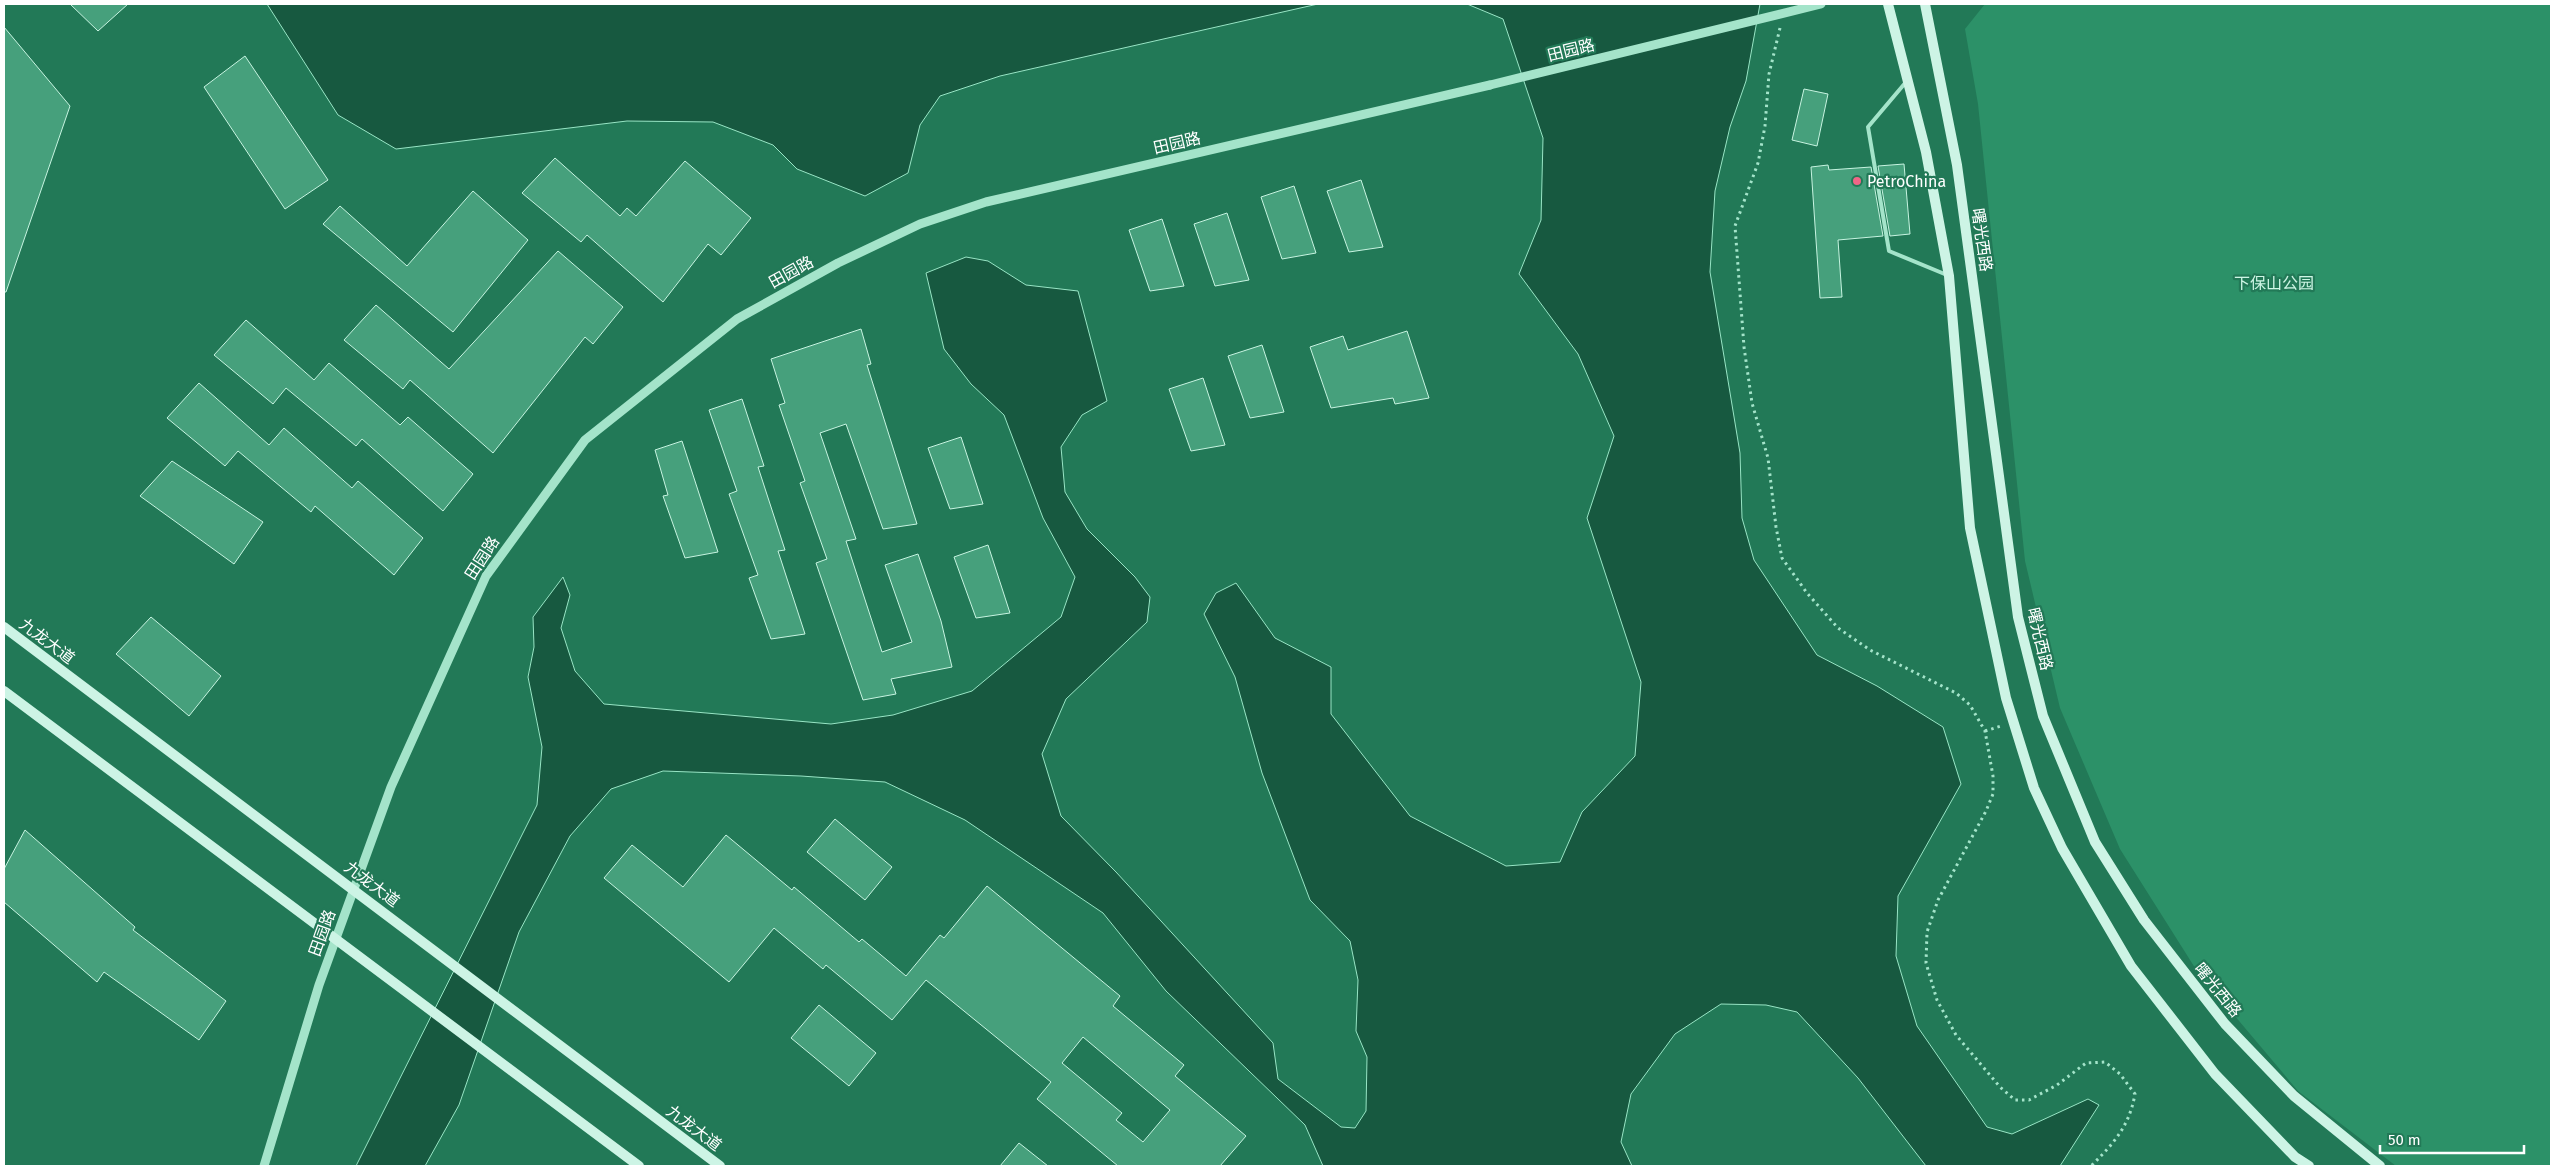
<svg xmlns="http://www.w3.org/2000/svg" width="2555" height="1170" font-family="'Fira Sans','Noto Sans SC',sans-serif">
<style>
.green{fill:#2c9168}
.water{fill:#175940;stroke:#98e5c5}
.building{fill:#46a07c;stroke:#c7f4e1;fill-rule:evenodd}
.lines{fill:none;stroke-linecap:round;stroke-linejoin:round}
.path{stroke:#a4e4ca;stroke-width:3;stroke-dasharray:2.5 4;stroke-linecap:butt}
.service{stroke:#a4e4ca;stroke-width:4}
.tertiary{stroke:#a4e4ca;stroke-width:9}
.secondary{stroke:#cdf4e5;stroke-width:10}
.tertiary-bridge{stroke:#a4e4ca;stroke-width:9}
.poi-dot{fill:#f06687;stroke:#227957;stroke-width:2}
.labels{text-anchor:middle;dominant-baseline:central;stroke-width:4.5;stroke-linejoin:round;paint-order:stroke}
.street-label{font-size:16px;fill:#fff;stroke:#227957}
.poi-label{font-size:16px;fill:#fff;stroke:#227957;text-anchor:start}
.park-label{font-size:16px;fill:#cdf5e4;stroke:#227957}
</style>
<rect width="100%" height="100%" fill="#227957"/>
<polygon class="green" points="1985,4 2551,4 2551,1166 2396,1166 2298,1091 2197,971 2120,849 2060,708 2025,561 1978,104 1965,29"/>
<g class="water">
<polygon points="267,4 1318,4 1000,76 940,96 920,125 908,173 865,196 797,169 773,145 713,122 627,121 396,149 338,115"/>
<polygon points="1467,4 1760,4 1746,81 1730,127 1715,191 1710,272 1740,453 1742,518 1754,560 1817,655 1877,686 1943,727 1961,784 1898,896 1896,956 1917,1026 1987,1127 2012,1134 2088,1099 2099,1105 2060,1166 1926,1166 1858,1078 1797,1012 1766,1005 1721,1004 1675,1034 1631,1094 1621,1142 1632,1166 1323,1166 1305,1125 1166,991 1103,913 965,820 885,782 801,776 663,771 611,789 570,836 519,932 459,1105 425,1166 356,1166 537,805 542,747 528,677 534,647 533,617 563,577 570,595 561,628 575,671 604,704 831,724 893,715 972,691 1061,617 1075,577 1043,518 1004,415 971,384 944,349 926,273 966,257 988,261 1026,285 1078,291 1107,401 1082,415 1061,447 1065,492 1087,529 1135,577 1150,597 1147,622 1066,699 1042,754 1061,816 1116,872 1273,1043 1278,1079 1341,1127 1355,1128 1366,1111 1367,1057 1356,1031 1358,980 1350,941 1310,900 1262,773 1235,677 1204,614 1216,593 1236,583 1275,638 1331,667 1331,714 1410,816 1506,866 1560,862 1582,812 1635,756 1641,682 1587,518 1614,436 1578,354 1519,274 1541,220 1543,138 1503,19"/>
</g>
<g class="building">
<polygon points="70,4 128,4 98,31"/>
<polygon points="4,27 70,106 6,292 4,292"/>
<polygon points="245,56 328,180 285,209 204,87"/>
<polygon points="1804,89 1828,94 1817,146 1792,140"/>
<polygon points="555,158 620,216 627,208 636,216 685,161 751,218 721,255 708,244 663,302 587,235 581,242 522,193"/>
<polygon points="1904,164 1910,234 1890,236 1878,166"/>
<polygon points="1828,165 1829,170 1871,167 1883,236 1838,240 1842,297 1820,298 1811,167"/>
<polygon points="1361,180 1383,247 1349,252 1327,191"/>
<polygon points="1294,186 1316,253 1282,259 1261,197"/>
<polygon points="473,191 528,240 453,332 323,224 340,206 407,266"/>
<polygon points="1227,213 1249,280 1215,286 1194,224"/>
<polygon points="1162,219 1184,286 1150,291 1129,230"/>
<polygon points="558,251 623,307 593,344 585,337 493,453 410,380 403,389 344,340 376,305 449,369"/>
<polygon points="246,320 314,380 329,363 400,425 408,417 473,474 443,511 362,439 356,446 286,388 273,404 214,355"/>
<polygon points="861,329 871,364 867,365 917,524 883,529 846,424 820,433 856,539 846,541 882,652 912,642 885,565 918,554 941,621 952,667 891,679 896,694 863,700 816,563 827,559 800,483 805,481 779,405 785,403 771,359"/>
<polygon points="1407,331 1429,398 1395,404 1393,398 1331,408 1310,347 1343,336 1348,350"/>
<polygon points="1262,345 1284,412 1250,418 1228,356"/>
<polygon points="1203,378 1225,445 1191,451 1169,389"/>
<polygon points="199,383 269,445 284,428 352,488 358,481 423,538 394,575 315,506 311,512 238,451 225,466 167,418"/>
<polygon points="742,399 764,466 758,467 785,550 778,551 805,634 771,639 749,578 758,575 729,494 737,491 709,410"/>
<polygon points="961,437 983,504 950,509 928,448"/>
<polygon points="682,441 718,552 685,558 663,496 668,495 655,450"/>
<polygon points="172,461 263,522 234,564 140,496"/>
<polygon points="988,545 1010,613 976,618 954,557"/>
<polygon points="151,617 221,676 189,716 116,654"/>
<polygon points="835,819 892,867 865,900 807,852"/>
<polygon points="25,830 135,927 133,930 226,1001 199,1040 104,972 97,982 4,902 4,869"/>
<path d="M726 835 792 890 794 887 859 942 862 939 906 976 940 935 944 938 987 886 1120 996 1113 1006 1184 1065 1175 1076 1246 1136 1220 1166H1118L1037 1099 1051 1082 926 980 892 1020 826 965 823 969 774 928 729 982 604 878 632 845 683 887ZM1083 1037 1170 1110 1143 1142 1116 1120 1122 1113 1062 1063Z"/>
<polygon points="819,1005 876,1053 849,1086 791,1038"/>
<polygon points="1019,1143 1048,1166 1000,1166"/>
</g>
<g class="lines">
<g class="path">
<path d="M1780 28 1769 74 1765 126 1758 163 1735 226 1744 347 1752 403 1768 458 1776 527 1782 558 1807 593 1838 628 1870 650 1956 693 1970 705 1985 731 1993 776V794L1986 811 1938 900 1927 932 1926 963 1937 1000 1956 1035 2000 1087 2015 1100H2029L2057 1085 2086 1063 2105 1062 2120 1074 2135 1094C2129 1127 2114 1143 2091 1166"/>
<polyline points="1985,731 2001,726"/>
</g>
<polyline class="service" points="1906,82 1868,127 1889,251 1947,275"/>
<polyline class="tertiary" points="264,1166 319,985 391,787 486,576 585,440 737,319 838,263 920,224 986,202 1490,85"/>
<g class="secondary">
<polyline points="1888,4 1926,152 1949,276 1970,528 2006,698 2034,788 2062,848 2131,966 2215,1074 2295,1157 2309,1166"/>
<polyline points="1925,4 1957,165 2018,617 2043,716 2095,842 2144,920 2225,1024 2294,1096 2380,1166"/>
<polyline points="4,627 720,1166"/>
<polyline points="4,691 639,1166"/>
</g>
<polyline class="tertiary-bridge" points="1490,85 1821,4"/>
</g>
<circle class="poi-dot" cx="1857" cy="181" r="5"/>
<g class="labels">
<g class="street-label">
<text transform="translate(1571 50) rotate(-14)">田园路</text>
<text transform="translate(1177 143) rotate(-13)">田园路</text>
<text transform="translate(1982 240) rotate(82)">曙光西路</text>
<text transform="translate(791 272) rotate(-29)">田园路</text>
<text transform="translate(482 558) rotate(-57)">田园路</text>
<text transform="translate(2040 639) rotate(77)">曙光西路</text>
<text transform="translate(47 641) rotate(37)">九龙大道</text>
<text transform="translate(372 884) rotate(37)">九龙大道</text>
<text transform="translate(322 933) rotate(-70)">田园路</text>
<text transform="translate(2218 990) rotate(51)">曙光西路</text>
<text transform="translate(694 1128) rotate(37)">九龙大道</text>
</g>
<g class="poi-label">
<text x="1867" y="181">PetroChina</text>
</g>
<g class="park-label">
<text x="2274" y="283">下保山公园</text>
</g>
</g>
<rect width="2555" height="1170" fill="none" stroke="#ffffff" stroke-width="10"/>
<path d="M2380 1145v8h144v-8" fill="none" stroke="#ffffff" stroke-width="2.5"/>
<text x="2388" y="1145" font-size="15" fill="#ffffff" stroke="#227957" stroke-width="4" paint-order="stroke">50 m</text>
</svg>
